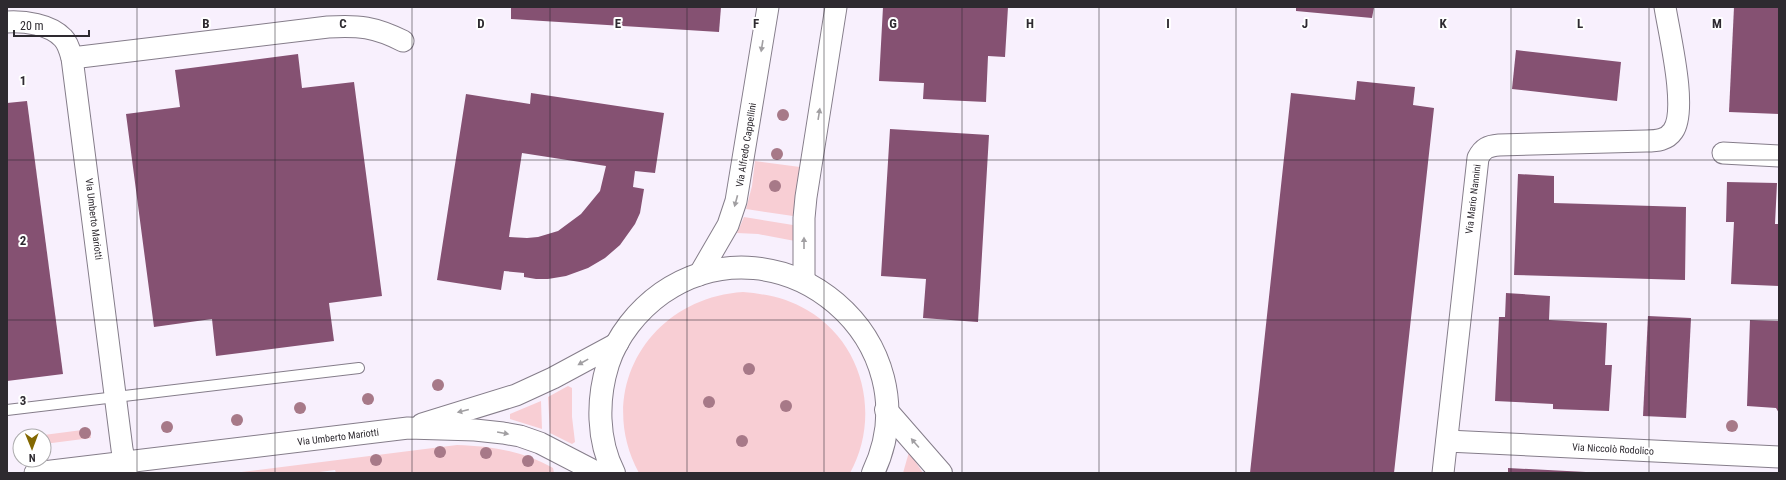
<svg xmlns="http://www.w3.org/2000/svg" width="1786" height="480" font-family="'Roboto Condensed',sans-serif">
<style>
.built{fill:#f8f0fd;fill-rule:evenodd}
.green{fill:#f8ced4}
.building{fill:#855172;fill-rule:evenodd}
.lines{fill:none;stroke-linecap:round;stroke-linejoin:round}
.lane-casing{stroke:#857d8a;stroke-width:12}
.street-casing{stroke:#857d8a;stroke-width:23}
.secondary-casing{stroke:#857d8a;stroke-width:24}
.lane{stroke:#fff;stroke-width:10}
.street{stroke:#fff;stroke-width:21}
.secondary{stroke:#fff;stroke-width:22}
.tree{fill:#a77988}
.oneway{fill:#a19fa2}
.grid{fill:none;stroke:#2e2a30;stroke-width:1;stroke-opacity:0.55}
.labels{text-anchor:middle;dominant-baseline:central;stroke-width:4;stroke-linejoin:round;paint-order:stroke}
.street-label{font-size:10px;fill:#2e2a30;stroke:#fff}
.grid-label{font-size:13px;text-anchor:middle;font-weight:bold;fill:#2e2a30;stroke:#fff;stroke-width:4;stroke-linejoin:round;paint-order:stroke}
</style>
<rect width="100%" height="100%" fill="#fcfafd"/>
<path class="built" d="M7 7H1779V473H7ZM20 436H44V460H20Z"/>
<g class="green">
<polygon points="755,161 800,167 793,216 746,209 752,186"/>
<polygon points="744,217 793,225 795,241 758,234 737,233"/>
<path d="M743 292C766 294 787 298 807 310 864 343 881 417 850 473H639C594 390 650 298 743 292Z"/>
<polygon points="568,386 572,388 572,417 575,442 572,444 550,433 548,397"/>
<polygon points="541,401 542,429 510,419 510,414"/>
<polygon points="90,429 91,438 44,444 44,436 36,436"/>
<path d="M457 445C492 446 522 451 553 468L554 473H336L335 470 312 473H233Z"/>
<polygon points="909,452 923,473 903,473"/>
</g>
<g class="building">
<polygon points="511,7 721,7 719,32 511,19"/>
<polygon points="883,7 1008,7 1005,57 988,56 986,102 923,99 924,83 879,81"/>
<polygon points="1296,7 1374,7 1372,18 1296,11"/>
<polygon points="1734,7 1779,7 1779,114 1729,112"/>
<polygon points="1516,50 1621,62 1617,101 1512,89"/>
<polygon points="298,54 302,88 354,82 382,296 329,303 334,341 216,356 212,319 154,327 126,114 180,107 175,70"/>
<polygon points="1357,81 1415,87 1413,105 1434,108 1394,473 1250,473 1291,93 1355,100"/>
<path d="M531 93 664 113 655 173 635 171 633 187 644 189 640 213 635 224 620 245 605 258 588 268 566 276 548 279H536L524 277V273L504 271 501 290 437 280 466 94 530 104ZM522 153 606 166 600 191 581 214 558 231 538 237 527 238 509 237Z"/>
<polygon points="27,101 63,374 7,381 7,103"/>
<polygon points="890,129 989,135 978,322 923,318 926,279 881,276"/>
<polygon points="1518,174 1554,176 1554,203 1686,207 1685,280 1514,275"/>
<polygon points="1727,182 1777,183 1775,224 1779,224 1779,286 1731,284 1734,222 1726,222"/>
<polygon points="1506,293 1550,296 1549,320 1607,323 1605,365 1612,365 1609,411 1553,409 1553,404 1495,401 1499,317 1505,317"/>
<polygon points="1648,316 1691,318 1686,418 1643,416"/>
<polygon points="1750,320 1779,321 1779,413 1776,408 1747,406"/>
<polygon points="1508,468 1586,472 1586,473 1508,473"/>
</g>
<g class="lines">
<g class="lane-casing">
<polyline id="lane" points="7,410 359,368"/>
</g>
<g class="street-casing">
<g id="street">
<path d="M7 22C24 21 50 24 63 38 68 43 70 51 72 58L122 449 127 473"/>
<path d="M72 58 328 27C359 25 375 27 403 41"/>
<polyline points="1723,153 1779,156"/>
<polyline points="699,275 728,225 736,201 768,7"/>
<polyline points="804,282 804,218 806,197 836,7"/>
<polyline points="422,424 516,395 553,378 618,343"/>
<polyline points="1447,441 1779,457"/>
<polyline points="35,473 408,428 475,430 503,433 520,436 540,443 598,473"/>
<path d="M1443 473 1478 158C1483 148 1488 146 1499 145L1646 141C1657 141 1667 140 1673 131 1688 110 1669 33 1665 7"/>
</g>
</g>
<g class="secondary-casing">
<g id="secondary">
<polyline points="886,410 941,473"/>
<path d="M614 473C597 440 597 399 608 364 617 336 638 310 662 293 782 211 935 342 873 473"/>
</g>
</g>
<use href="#lane" class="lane"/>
<use href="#street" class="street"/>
<use href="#secondary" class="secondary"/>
</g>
<g class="tree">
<circle cx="783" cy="115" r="6"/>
<circle cx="777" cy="154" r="6"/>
<circle cx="775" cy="186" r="6"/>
<circle cx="749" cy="369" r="6"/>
<circle cx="438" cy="385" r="6"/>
<circle cx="368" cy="399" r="6"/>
<circle cx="709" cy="402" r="6"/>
<circle cx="786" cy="406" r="6"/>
<circle cx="300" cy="408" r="6"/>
<circle cx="237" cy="420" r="6"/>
<circle cx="1732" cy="426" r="6"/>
<circle cx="167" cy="427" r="6"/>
<circle cx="85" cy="433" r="6"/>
<circle cx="742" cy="441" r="6"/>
<circle cx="440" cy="452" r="6"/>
<circle cx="486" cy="453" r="6"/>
<circle cx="376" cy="460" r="6"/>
<circle cx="528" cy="461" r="6"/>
</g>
<defs><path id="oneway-solid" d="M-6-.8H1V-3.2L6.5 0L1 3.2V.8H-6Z"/></defs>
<g class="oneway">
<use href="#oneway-solid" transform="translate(762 46) rotate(99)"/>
<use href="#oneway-solid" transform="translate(819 114) rotate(-81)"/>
<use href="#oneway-solid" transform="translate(736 201) rotate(105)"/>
<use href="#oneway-solid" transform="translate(804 243) rotate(-90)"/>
<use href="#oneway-solid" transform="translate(583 362) rotate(151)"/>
<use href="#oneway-solid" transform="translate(463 411) rotate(166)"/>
<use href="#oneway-solid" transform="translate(503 433) rotate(10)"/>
<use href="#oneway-solid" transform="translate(915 443) rotate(-131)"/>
</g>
<path class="grid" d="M137 7V473M275 7V473M412 7V473M550 7V473M687 7V473M824 7V473M962 7V473M1099 7V473M1236 7V473M1374 7V473M1511 7V473M1649 7V473M7 160H1779M7 320H1779"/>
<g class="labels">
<g class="street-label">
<text transform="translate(746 145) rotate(-81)">Via Alfredo Cappellini</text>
<text transform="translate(1473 199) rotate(-83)">Via Mario Nannini</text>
<text transform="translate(94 219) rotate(83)">Via Umberto Mariotti</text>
<text transform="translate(338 437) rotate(-7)">Via Umberto Mariotti</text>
<text transform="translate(1613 449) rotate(3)">Via Niccolò Rodolico</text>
</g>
</g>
<g class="grid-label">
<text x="206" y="28">B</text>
<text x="343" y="28">C</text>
<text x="481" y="28">D</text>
<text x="618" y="28">E</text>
<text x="756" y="28">F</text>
<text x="893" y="28">G</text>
<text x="1030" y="28">H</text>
<text x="1168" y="28">I</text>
<text x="1305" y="28">J</text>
<text x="1443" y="28">K</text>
<text x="1580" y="28">L</text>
<text x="1717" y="28">M</text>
<text x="23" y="85">1</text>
<text x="23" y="245">2</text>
<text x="23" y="405">3</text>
</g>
<rect width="1786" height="480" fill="none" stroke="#2e2a30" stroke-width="16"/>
<g transform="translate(32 448) rotate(179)"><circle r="19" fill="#ffffff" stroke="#abaaac"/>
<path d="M0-3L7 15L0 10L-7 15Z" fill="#836801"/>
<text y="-6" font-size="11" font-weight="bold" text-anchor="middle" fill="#2e2a30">N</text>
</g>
<path d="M14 30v6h75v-6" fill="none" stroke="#2e2a30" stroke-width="2"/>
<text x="20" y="30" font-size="12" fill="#2e2a30" stroke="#ffffff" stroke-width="3" paint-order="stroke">20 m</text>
</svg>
